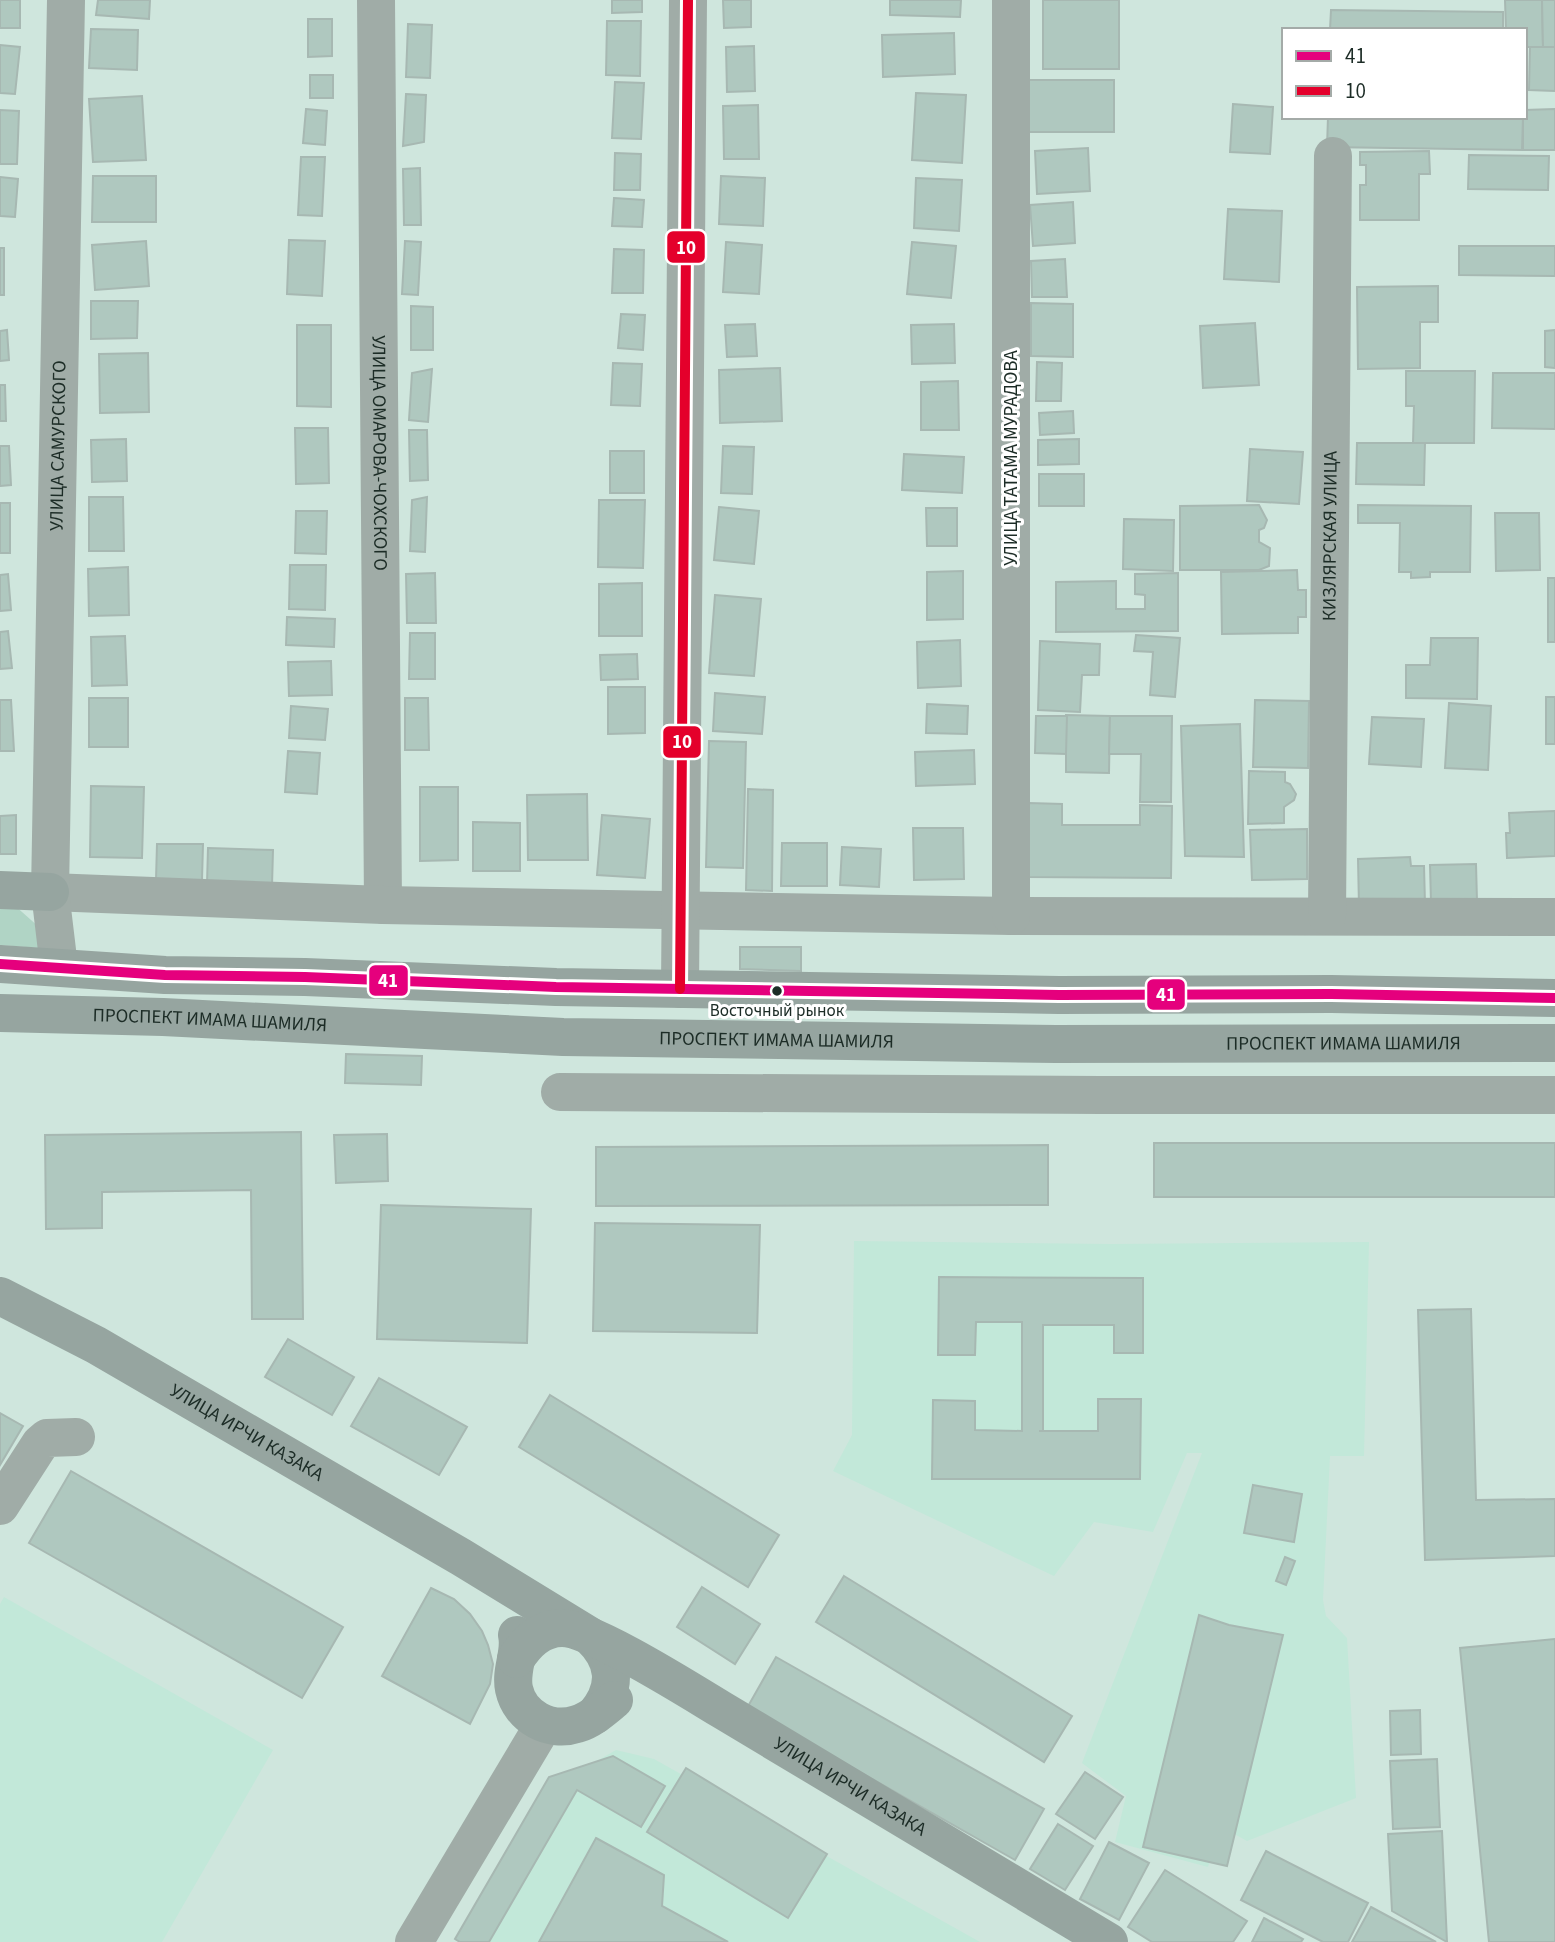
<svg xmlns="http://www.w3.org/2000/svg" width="1555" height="1942" font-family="'Source Sans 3',sans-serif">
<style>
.built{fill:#c2e8d9}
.green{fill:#b0d4c5}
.building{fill:#afc8bf;stroke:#a7b8b2;stroke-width:2}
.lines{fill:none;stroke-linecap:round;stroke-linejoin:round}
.minor{stroke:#a0aca7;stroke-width:38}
.major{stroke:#96a5a0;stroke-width:38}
.bus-1-casing{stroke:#fff;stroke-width:16}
.bus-2-casing{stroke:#fff;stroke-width:16}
.bus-1{stroke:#e5007d;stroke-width:10}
.bus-2{stroke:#e4002b;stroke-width:10}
.bus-dot{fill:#1c2c26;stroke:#fff;stroke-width:2.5}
.labels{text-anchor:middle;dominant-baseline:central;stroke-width:6;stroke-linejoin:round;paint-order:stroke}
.bus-label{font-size:17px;fill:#1c2c26;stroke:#fff}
.street-label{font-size:19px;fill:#1c2c26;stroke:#fff}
.line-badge{stroke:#fff;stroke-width:2.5}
.badge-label{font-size:19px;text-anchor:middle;font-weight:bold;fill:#fff}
</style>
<rect width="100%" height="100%" fill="#cfe6dd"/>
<g class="built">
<polygon points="854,1241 1111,1244 1369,1242 1364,1456 1330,1456 1323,1600 1326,1616 1347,1638 1356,1798 1247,1841 1220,1826 1208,1867 1115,1842 1126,1796 1082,1763 1202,1453 1187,1453 1153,1532 1094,1522 1054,1576 833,1471 852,1435"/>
<polygon points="4,1597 273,1750 162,1942 0,1942 0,1604"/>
<polygon points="616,1750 654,1759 980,1942 460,1942 550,1788"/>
</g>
<polygon class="green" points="0,904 13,904 40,928 40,948 0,945"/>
<g class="building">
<rect x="0" y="0" width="20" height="28"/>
<polygon points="98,0 150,0 149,19 96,15"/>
<polygon points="612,0 642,0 642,12 612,13"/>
<polygon points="723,0 751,0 751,27 724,28"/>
<polygon points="890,0 961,0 960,17 890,15"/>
<rect x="1043" y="0" width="76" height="69"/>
<polygon points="1505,0 1542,0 1543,47 1525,47 1525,30 1506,30"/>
<polygon points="1542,0 1555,0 1555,47 1543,47"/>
<polygon points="1331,10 1503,12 1503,30 1330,30"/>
<polygon points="308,19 332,19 332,56 308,57"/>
<polygon points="607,21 641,21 640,76 606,75"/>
<polygon points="408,24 432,25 430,78 406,77"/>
<polygon points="91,29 138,30 137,70 89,68"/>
<polygon points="954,33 955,74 883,77 882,35"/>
<polygon points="0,45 20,47 15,94 0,93"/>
<polygon points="754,46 755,91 727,92 726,47"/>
<polygon points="1530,47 1555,47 1555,91 1529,90"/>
<rect x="310" y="75" width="23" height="23"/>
<rect x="1026" y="80" width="88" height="52"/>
<polygon points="615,82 644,83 641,139 612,138"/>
<polygon points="916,93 966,95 962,163 912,160"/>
<polygon points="406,94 426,95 424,142 403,146"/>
<polygon points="142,96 146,160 93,162 89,99"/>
<polygon points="1233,104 1273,107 1270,154 1230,152"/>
<polygon points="758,105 759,159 724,159 723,106"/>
<polygon points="306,109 327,111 325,145 303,143"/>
<polygon points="1555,109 1555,150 1523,150 1523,117 1525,117 1525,110"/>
<polygon points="0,110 19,111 17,164 0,164"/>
<polygon points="1328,117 1523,117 1522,150 1327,147"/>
<polygon points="1088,148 1090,191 1037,194 1035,151"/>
<polygon points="1429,151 1430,174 1419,174 1419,220 1360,220 1360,185 1366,185 1366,165 1360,165 1360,152"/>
<polygon points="615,153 641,154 640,190 614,190"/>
<polygon points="1469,155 1549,156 1548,190 1468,189"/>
<polygon points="301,157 325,157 322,216 298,215"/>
<polygon points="420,168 421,225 404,225 403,169"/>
<polygon points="93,176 156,176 156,222 92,222"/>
<polygon points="721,176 765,178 763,226 719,224"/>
<polygon points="0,177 18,179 15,217 0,216"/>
<polygon points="916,178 962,180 959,231 914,228"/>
<polygon points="614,198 644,200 642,227 612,226"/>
<polygon points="1073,202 1075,243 1033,246 1030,205"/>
<polygon points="1228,209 1282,211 1279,282 1224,279"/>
<polygon points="289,240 325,241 322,296 287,294"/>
<polygon points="146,241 149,286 95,290 92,245"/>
<polygon points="405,241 421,242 418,295 402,294"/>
<polygon points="726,242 762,245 759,294 723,292"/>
<polygon points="912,242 956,246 951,298 907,294"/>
<polygon points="1459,246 1555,246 1555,276 1459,275"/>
<rect x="0" y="248" width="4" height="47"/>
<polygon points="614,249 644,250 643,293 612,293"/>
<polygon points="1065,259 1067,297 1032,297 1031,261"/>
<polygon points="1438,286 1438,322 1420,322 1420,368 1358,369 1357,287"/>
<polygon points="91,301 138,301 137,338 91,339"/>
<polygon points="1031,303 1073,304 1073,357 1031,356"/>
<polygon points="411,306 433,307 433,350 411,350"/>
<polygon points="621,314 645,315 643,350 618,348"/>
<polygon points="1255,323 1259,385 1203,388 1200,326"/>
<polygon points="755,324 757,356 727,357 725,325"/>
<polygon points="954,324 955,363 912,364 911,325"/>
<polygon points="297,325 331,325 331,407 297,406"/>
<polygon points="7,330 9,360 0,361 0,331"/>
<polygon points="1555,330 1555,368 1545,367 1545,331"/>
<polygon points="148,353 149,412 100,413 99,354"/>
<polygon points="1037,362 1062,363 1061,401 1036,401"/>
<polygon points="613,363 642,364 640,406 611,405"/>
<polygon points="780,368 782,421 720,423 719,370"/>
<polygon points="432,369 428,422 409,420 412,373"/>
<polygon points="1406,371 1475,371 1474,443 1357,443 1413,443 1414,406 1406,406"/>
<polygon points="1493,373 1555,373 1555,429 1492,428"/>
<polygon points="958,381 959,430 921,430 921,382"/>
<polygon points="0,385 5,385 6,421 0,421"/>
<polygon points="1073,411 1074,433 1040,435 1039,413"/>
<polygon points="295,428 328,428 329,483 296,484"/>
<polygon points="409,430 427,430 428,480 410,481"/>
<polygon points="126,439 127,481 92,482 91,440"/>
<polygon points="1079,439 1079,464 1038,465 1038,440"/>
<polygon points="1357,443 1425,443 1424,485 1356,484"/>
<polygon points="0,446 9,446 11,485 0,486"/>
<polygon points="723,446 754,447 752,494 721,493"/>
<polygon points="1250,449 1303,452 1299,504 1247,501"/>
<rect x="610" y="451" width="34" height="42"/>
<polygon points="904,454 964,457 962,493 902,490"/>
<rect x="1039" y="474" width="45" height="32"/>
<polygon points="89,497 123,497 124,551 89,551"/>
<polygon points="427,497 425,552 410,551 412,500"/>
<polygon points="599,500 645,500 643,568 598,567"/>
<rect x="0" y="503" width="10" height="50"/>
<polygon points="1259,505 1267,520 1264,528 1259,530 1259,542 1270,548 1269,566 1259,570 1180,570 1180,506"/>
<polygon points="1358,505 1471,506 1470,572 1430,572 1430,577 1411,578 1411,572 1399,572 1400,523 1358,523"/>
<polygon points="719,507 759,511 754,564 714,560"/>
<polygon points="926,508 957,508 957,546 927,546"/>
<polygon points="296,511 327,511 326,554 295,553"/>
<polygon points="1495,513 1539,513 1540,570 1496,571"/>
<polygon points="1124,519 1174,520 1173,571 1123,569"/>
<polygon points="290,565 326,565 325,610 289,609"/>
<polygon points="128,567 129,615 89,616 88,569"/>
<polygon points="1297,570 1298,590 1306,590 1306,617 1298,617 1298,633 1222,634 1221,572"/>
<polygon points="963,571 963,619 927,620 927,572"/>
<polygon points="435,573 436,623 407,623 406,574"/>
<polygon points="1178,573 1178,631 1056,632 1056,582 1116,581 1116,609 1145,609 1145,595 1135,594 1135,574"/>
<polygon points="8,574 11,610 0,611 0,575"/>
<rect x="1548" y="578" width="7" height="64"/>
<polygon points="642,583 642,636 599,636 599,584"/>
<polygon points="715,595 761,599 754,676 709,673"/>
<polygon points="287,617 335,619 334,647 286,645"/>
<polygon points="8,631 12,668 0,669 0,632"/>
<polygon points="410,633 435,633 435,679 409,679"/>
<polygon points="1136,635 1180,638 1175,697 1150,695 1153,652 1134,651"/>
<polygon points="125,636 127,685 92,686 91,637"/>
<polygon points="1431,638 1478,638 1477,699 1406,698 1406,665 1430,665"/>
<polygon points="960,640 961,686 918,688 917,642"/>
<polygon points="1040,641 1100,644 1099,675 1082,675 1080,712 1038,710"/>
<polygon points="637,654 638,679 601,680 600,655"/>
<polygon points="331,661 332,695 289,696 288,662"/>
<polygon points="608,687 645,687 645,733 608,734"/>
<polygon points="715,693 765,697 762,734 713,731"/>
<rect x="1546" y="697" width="9" height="47"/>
<rect x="89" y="698" width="39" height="49"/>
<polygon points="405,698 428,698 429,750 405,750"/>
<polygon points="0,700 11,700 14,751 0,751"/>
<polygon points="1255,700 1309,701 1308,768 1253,767"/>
<polygon points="1449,703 1491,706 1488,770 1445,768"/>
<polygon points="927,704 968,706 967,734 926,733"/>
<polygon points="291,706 328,709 325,740 289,738"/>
<polygon points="1066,715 1110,716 1109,773 1066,772"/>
<polygon points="1036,716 1067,716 1066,754 1035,753"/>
<polygon points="1110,716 1172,716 1171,802 1140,802 1141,754 1109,754"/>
<polygon points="1372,717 1424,719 1421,767 1369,764"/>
<polygon points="1240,724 1244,857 1185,856 1181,726"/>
<polygon points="709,741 746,742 743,868 706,867"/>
<polygon points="974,750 975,784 916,786 915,752"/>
<polygon points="288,751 320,753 317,794 285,792"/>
<polygon points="1249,771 1285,772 1285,782 1290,784 1296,794 1294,800 1284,807 1284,823 1248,824"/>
<polygon points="91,786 144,787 142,858 90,857"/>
<polygon points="420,787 458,787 458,860 420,861"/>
<polygon points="748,789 773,790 772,891 746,890"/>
<polygon points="587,794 588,860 528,860 527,795"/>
<polygon points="1029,803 1062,804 1062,825 1140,825 1140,805 1172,806 1171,878 1028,877"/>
<polygon points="1555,811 1555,856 1507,858 1506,833 1510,833 1509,813"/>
<polygon points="16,815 16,854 0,854 0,816"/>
<polygon points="602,815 650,819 645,878 597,875"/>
<polygon points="473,822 520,823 520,871 473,871"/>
<polygon points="913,828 963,828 964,879 914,880"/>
<polygon points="1307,829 1307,879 1252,880 1250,830"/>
<polygon points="782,843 827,843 827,886 781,886"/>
<polygon points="157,844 203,844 202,880 156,880"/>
<polygon points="842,847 881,849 879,887 840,885"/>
<polygon points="208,848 273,850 272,886 207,884"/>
<polygon points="1410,857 1411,866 1424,866 1425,904 1359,906 1358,859"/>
<polygon points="1476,864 1477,901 1431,902 1430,865"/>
<polygon points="740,947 801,947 801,971 740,969"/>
<polygon points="346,1054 422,1056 421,1085 345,1083"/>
<polygon points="301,1132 303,1319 252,1319 251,1190 102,1192 102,1228 46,1229 45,1135"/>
<polygon points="387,1134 388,1181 336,1183 334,1135"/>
<rect x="1154" y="1143" width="401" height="54"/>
<polygon points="1048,1145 1048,1205 596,1206 596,1147"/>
<polygon points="381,1205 531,1209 527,1343 377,1339"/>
<polygon points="595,1223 760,1225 757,1333 593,1331"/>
<polygon points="939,1277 1143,1278 1143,1353 1114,1353 1114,1325 1043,1325 1043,1431 1039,1431 1098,1431 1098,1399 1141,1399 1140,1479 932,1479 933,1400 975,1401 975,1430 1022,1431 1022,1322 976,1322 975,1355 938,1355"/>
<polygon points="1471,1309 1476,1500 1555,1499 1555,1556 1425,1560 1418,1310"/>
<polygon points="288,1339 354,1377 332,1415 265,1377"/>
<polygon points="379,1378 467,1427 439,1475 351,1426"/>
<polygon points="550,1395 779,1535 748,1587 519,1447"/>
<polygon points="0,1413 23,1426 0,1465"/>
<polygon points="71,1471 343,1627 302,1698 29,1543"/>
<polygon points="1253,1485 1302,1494 1294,1542 1244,1533"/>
<polygon points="1285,1557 1295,1561 1286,1585 1276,1581"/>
<polygon points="844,1576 1072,1716 1044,1762 816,1622"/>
<polygon points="702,1587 760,1624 735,1664 677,1627"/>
<polygon points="431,1588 454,1599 470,1614 482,1631 488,1645 493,1664 490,1684 470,1724 382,1676"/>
<polygon points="1199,1615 1229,1625 1283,1635 1227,1866 1143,1847"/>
<polygon points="1555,1639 1555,1942 1489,1942 1460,1648"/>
<polygon points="776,1657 1044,1809 1015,1860 747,1708"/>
<polygon points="1420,1710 1421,1754 1391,1755 1390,1711"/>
<polygon points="613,1756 665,1786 641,1827 577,1790 489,1942 460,1942 455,1939 549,1777"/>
<polygon points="1437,1759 1440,1827 1393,1829 1390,1761"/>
<polygon points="686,1768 827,1854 788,1918 647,1832"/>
<polygon points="1085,1772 1123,1797 1095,1839 1056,1814"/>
<polygon points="1058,1824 1093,1846 1065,1890 1030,1869"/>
<polygon points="1442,1831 1447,1942 1392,1911 1388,1834"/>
<polygon points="596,1838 664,1875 662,1906 728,1942 539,1942"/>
<polygon points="1109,1842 1149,1863 1119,1920 1080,1899"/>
<polygon points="1266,1851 1368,1903 1348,1942 1323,1942 1241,1900"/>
<polygon points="1165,1870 1247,1921 1233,1942 1152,1942 1128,1927"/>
<polygon points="1371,1907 1436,1942 1352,1942"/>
<polygon points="1264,1918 1303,1939 1301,1942 1252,1942"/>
</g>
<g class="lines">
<g class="minor">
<path id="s1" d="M376 0 383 905"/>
<polyline points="50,892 383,905 1011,916 1555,917"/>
<polyline points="1011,916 1011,0"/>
<path id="s2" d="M1327 916 1333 156"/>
<path id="s3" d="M59 967 50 892 66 0"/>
<polyline points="680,989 688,0"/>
<polyline points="560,1092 1101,1095 1555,1095"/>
<polyline points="0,1506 40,1444 47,1438 76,1437"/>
<polyline points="414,1942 544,1724"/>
</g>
<g class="major">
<polyline points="0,890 50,892"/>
<polyline points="0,964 165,975 305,977 556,987 1059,995 1331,994 1555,998"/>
<path id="s4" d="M0 1013 163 1017 563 1037 1056 1044 1555 1043"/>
<path id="s5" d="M0 1296 96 1345 461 1557 590 1636C616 1661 618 1687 595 1715"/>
<path d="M517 1635C521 1653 510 1670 514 1689 520 1717 550 1733 577 1724 591 1720 603 1709 614 1700"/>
<path id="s6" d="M516 1659C526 1643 540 1628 562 1628 591 1628 692 1692 722 1710 851 1787 980 1864 1109 1942"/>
</g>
<g class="bus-1-casing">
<polyline id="bus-1" points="0,964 165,975 305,977 556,987 1059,995 1331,994 1555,998"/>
</g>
<g class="bus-2-casing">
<polyline id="bus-2" points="680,989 688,0"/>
</g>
<use href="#bus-1" class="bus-1"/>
<use href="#bus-2" class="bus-2"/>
</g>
<circle class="bus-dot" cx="777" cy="991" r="6"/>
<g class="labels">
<g class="bus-label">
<text x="777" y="1011">Восточный рынок</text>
</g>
<g class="street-label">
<text stroke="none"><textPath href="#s3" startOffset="522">УЛИЦА САМУРСКОГО</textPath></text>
<text stroke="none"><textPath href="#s1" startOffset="453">УЛИЦА ОМАРОВА-ЧОХСКОГО</textPath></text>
<text transform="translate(1011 458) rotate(-90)">УЛИЦА ТАТАМА МУРАДОВА</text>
<text stroke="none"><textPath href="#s2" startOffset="380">КИЗЛЯРСКАЯ УЛИЦА</textPath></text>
<text stroke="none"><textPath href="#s4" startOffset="210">ПРОСПЕКТ ИМАМА ШАМИЛЯ</textPath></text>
<text stroke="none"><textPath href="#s4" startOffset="777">ПРОСПЕКТ ИМАМА ШАМИЛЯ</textPath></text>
<text stroke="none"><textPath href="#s4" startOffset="1344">ПРОСПЕКТ ИМАМА ШАМИЛЯ</textPath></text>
<text stroke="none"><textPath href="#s5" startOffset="282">УЛИЦА ИРЧИ КАЗАКА</textPath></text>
<text stroke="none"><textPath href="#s6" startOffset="388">УЛИЦА ИРЧИ КАЗАКА</textPath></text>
</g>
</g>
<g class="line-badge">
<rect x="666" y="230" width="40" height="34" rx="7" fill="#e4002b"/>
<rect x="662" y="725" width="40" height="34" rx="7" fill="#e4002b"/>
<rect x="368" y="964" width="41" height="33" rx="7" fill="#e5007d"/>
<rect x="1146" y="978" width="40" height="33" rx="7" fill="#e5007d"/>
</g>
<g class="badge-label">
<text x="686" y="254">10</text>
<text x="682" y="748">10</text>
<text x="388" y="987">41</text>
<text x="1166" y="1001">41</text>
</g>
<rect x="1282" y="28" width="245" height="91" fill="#ffffff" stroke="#a4aba8" stroke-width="2"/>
<rect x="1296" y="51" width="35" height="10" fill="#e5007d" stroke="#a4aba8" stroke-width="2"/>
<text x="1345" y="63" font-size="21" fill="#1c2c26">41</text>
<rect x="1296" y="86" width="35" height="10" fill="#e4002b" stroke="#a4aba8" stroke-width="2"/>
<text x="1345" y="98" font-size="21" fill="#1c2c26">10</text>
</svg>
